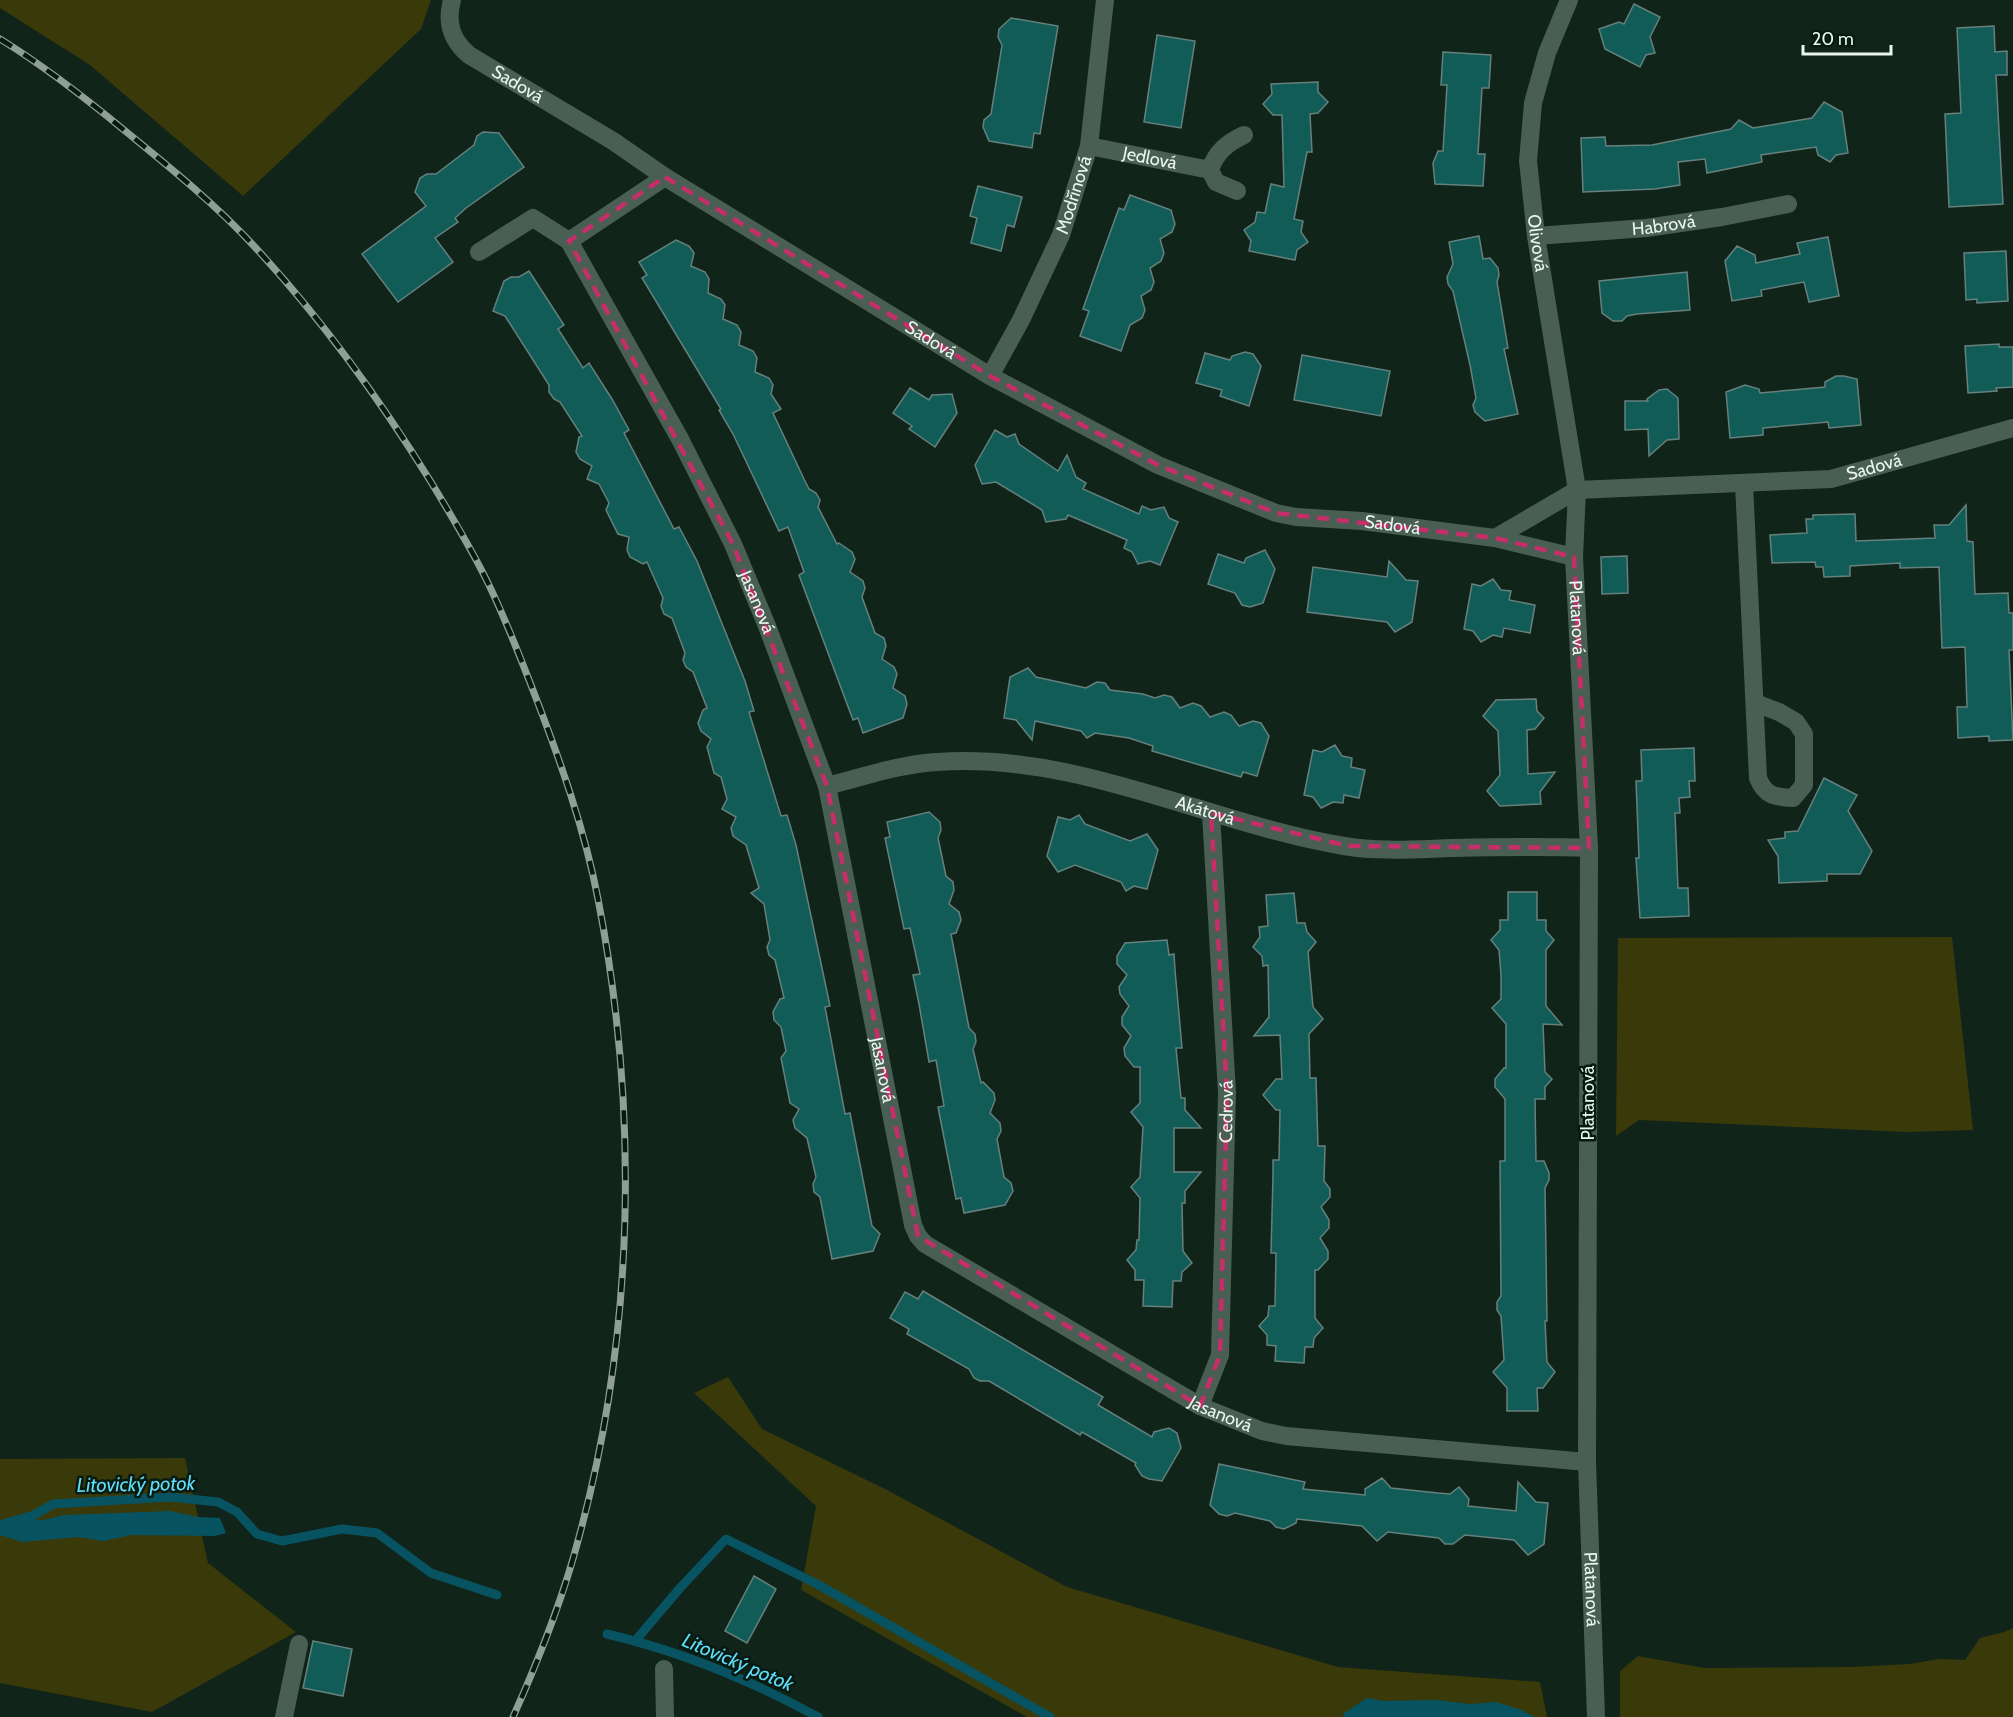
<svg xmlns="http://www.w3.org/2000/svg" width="2013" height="1717" font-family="Cabin,sans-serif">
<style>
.green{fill:#3a390a}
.water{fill:#075361}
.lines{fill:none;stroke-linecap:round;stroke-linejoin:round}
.stream{stroke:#075361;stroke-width:9}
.building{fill:#115c57;stroke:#65807d;stroke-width:1.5}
.minor{stroke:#4a5f54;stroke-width:18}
.rail-casing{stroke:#8f9e97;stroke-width:7}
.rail{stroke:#071a11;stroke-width:4.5;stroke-dasharray:14;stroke-linecap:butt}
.marked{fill:none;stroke:#c62e6a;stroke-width:4.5;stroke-dasharray:12 8;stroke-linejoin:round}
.labels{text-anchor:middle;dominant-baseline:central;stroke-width:5;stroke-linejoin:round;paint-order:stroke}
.street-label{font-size:18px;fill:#eaf6f0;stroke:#071a11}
.water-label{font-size:20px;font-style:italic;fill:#60ddf9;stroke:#071a11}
</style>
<rect width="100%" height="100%" fill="#10241a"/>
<g class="green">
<polygon points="0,0 431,0 421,29 243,196 90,65 0,8"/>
<polygon points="1952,937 1973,1130 1907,1132 1639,1120 1616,1136 1618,938"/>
<polygon points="728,1377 762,1429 887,1490 1067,1587 1338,1667 1540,1682 1547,1717 1027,1717 801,1590 816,1506 694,1393"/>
<polygon points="185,1458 208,1563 296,1632 152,1712 0,1683 0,1459"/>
<polygon points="2013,1628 2013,1717 1620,1717 1620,1671 1638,1656 1704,1668 1850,1667 1910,1664 1939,1659 1965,1660 1980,1638 2004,1632"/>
</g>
<g class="water">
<polygon points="170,1511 198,1517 220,1518 226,1533 215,1536 132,1535 103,1541 79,1537 22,1542 0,1535 0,1525 21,1519 44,1520 63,1515"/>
<polygon points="1367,1698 1383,1701 1436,1700 1470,1704 1496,1702 1521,1710 1535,1717 1343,1717 1344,1713"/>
</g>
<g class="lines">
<g class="stream">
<polyline points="0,1525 34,1515 53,1504 170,1497 218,1502 237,1512 257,1534 282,1541 342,1529 377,1533 431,1573 497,1595"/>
<path d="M607 1634C680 1651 752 1681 818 1717"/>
<polyline points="636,1640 680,1588 726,1539 819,1585 1050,1717"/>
</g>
</g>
<g class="building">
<polygon points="1634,4 1660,17 1650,37 1655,53 1646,55 1640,67 1605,49 1599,29 1619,22 1624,24"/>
<polygon points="1011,18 1058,26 1040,134 1034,133 1032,148 989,141 983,127 984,120 991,114 1002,45 998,37 999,29"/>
<polygon points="1994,26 1995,52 2007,51 2007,75 1996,75 2003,204 1949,207 1945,114 1961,113 1957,28"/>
<polygon points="1157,35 1195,41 1181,128 1144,122"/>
<polygon points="1443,52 1491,55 1489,88 1482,88 1478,154 1485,154 1483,186 1435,184 1433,163 1438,151 1443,151 1447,85 1441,85"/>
<polygon points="1318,82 1318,92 1328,102 1318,113 1310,114 1312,152 1307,152 1294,219 1303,221 1301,232 1308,242 1297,250 1295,260 1249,251 1251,241 1244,230 1255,222 1257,212 1265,213 1271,184 1284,187 1282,115 1273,115 1263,104 1272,94 1271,84"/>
<polygon points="1824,102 1842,112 1848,153 1836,155 1830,162 1818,155 1816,147 1761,155 1762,162 1707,173 1705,159 1678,162 1680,185 1655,189 1583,192 1581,138 1605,137 1606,146 1652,145 1731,129 1739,120 1753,128 1812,118"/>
<polygon points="483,132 499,133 524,167 466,208 455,218 458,222 435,238 453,262 398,302 362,254 426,206 415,192 420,178 427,174 436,174 474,145 477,136"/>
<polygon points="978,186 1022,197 1014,227 1007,225 1001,251 971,243 977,218 970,216"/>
<polygon points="1130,195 1171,210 1175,224 1172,232 1160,239 1164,253 1161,261 1150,268 1154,282 1151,290 1141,296 1145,310 1142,318 1130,325 1121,351 1080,336 1089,311 1083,309 1098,266 1119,208 1124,210"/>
<polygon points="1479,236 1483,259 1490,258 1498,268 1499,275 1497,282 1508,348 1504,349 1518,414 1485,421 1475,412 1473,405 1476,398 1470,365 1453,291 1448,284 1447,277 1453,264 1449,242"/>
<polygon points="1828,237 1839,296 1809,302 1804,282 1761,290 1762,296 1732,301 1725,261 1737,246 1755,255 1756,263 1800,254 1797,243"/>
<polygon points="676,240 689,246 694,253 691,266 705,272 709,279 708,293 721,299 725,305 723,319 737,325 741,332 739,345 753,351 757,358 755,372 769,378 773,385 771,394 781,409 773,413 804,479 809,489 816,493 820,500 818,507 837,544 839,543 852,552 855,559 850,572 863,581 865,588 862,597 875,633 884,638 886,646 882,659 894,667 897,674 893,688 905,696 907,704 903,718 863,733 858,718 853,720 799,575 804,572 788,527 779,531 733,434 719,410 721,409 642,278 647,275 639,262"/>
<polygon points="2006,251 2008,301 1977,303 1977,299 1966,300 1964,253"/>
<polygon points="529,271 564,325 558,329 583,368 589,363 612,399 629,430 624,433 674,529 679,527 697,561 745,681 754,711 749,712 781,816 787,815 796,845 830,1006 825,1007 845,1114 850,1113 872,1226 880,1234 873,1251 832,1259 820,1197 814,1192 813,1184 816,1177 807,1138 795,1128 793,1120 799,1109 790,1103 781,1058 786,1051 781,1027 774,1020 773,1012 780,999 784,998 775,960 769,955 767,947 770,940 764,904 751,893 759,888 746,845 733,836 731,828 736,817 722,809 727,799 721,777 714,773 707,747 711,739 701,731 698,723 703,710 707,708 693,672 686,667 683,660 685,653 672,618 664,614 661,606 663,598 647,562 643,564 630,557 627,550 629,537 618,534 606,510 609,503 599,484 587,479 592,466 580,459 576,452 579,437 582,436 560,402 554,399 549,392 549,385 505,316 493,311 504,281 511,277 519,277"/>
<polygon points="1687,272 1690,310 1637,314 1627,316 1622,321 1613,321 1602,313 1599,281"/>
<polygon points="1999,344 1999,347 2013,347 2013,387 1996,388 1997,391 1968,393 1965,346"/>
<polygon points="1245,352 1253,354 1261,366 1249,406 1220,396 1222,390 1196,383 1205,353 1230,360 1232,356"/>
<polygon points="1302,355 1390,371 1381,416 1294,400"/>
<polygon points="1836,376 1844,376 1857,379 1861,425 1829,428 1828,422 1763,428 1763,435 1730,438 1726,392 1745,385 1759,389 1760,393 1825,387 1825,382"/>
<polygon points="910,388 929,400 932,395 952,394 957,413 935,447 909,429 912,426 893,413"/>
<polygon points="1667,389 1678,398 1679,439 1667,440 1649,456 1648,429 1625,430 1625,401 1648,401 1647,399 1659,390"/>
<polygon points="995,430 1007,437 1015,434 1019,444 1058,471 1067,455 1076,477 1086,483 1083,489 1139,514 1142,506 1151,510 1164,507 1169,518 1178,522 1160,565 1150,561 1138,564 1132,552 1124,548 1127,540 1068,515 1066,519 1046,522 1042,510 996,482 982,484 975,465"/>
<polygon points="1966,505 1967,541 1973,542 1975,594 2008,593 2009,613 2013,613 2013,650 2009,650 2013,740 1989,741 1989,736 1958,738 1957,707 1967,707 1965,647 1942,648 1939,567 1900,568 1900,563 1850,566 1850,576 1824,577 1823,567 1816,567 1815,562 1772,563 1770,535 1807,533 1806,519 1813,519 1813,515 1855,514 1856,541 1935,538 1934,525 1949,525"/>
<polygon points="1265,550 1275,569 1263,603 1250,607 1242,605 1235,593 1208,584 1218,554 1244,563 1246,558"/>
<polygon points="1627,556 1628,593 1602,594 1601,557"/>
<polygon points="1389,561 1406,580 1418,581 1412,622 1395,632 1387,622 1307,612 1313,567 1387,577"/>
<polygon points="1493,579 1501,590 1511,591 1509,600 1535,605 1530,633 1504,628 1502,637 1493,635 1481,642 1473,631 1464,629 1472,584 1481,586"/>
<polygon points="1028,668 1036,677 1086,688 1097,682 1105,683 1110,690 1143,694 1155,698 1164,695 1172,697 1180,708 1193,703 1201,706 1210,717 1224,712 1231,715 1239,726 1253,721 1261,723 1269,736 1257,776 1243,772 1241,777 1152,751 1153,746 1129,738 1095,733 1087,738 1081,731 1035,721 1032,740 1016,720 1004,718 1010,677"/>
<polygon points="1536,699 1537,711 1544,718 1535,729 1527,730 1528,774 1555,772 1540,792 1541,804 1500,806 1487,791 1500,775 1498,731 1483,716 1496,700"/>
<polygon points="1335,745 1342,756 1352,758 1351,767 1365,770 1359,798 1344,795 1343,803 1333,802 1321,808 1313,797 1304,795 1313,750 1322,752"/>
<polygon points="1694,748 1695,781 1689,781 1690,797 1679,798 1680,813 1675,813 1678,888 1688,888 1689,916 1640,918 1636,858 1639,858 1636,781 1642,781 1641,750"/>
<polygon points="1824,778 1857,795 1848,811 1872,851 1860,874 1827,874 1827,881 1779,883 1778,856 1768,840 1785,838 1785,832 1798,831"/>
<polygon points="929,812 940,822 941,830 938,838 946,876 953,882 954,890 949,904 959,912 961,920 956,933 951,934 969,1028 975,1034 976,1042 973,1049 981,1083 983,1082 994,1093 995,1100 990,1113 1000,1123 1001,1131 997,1139 1004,1177 1011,1183 1013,1191 1005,1205 964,1213 961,1198 956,1199 938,1107 944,1106 936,1060 929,1062 919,1004 913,975 920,974 910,928 904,929 885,838 890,837 887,822"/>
<polygon points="1079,815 1085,824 1130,841 1147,834 1158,850 1147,889 1134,886 1126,891 1121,882 1075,865 1058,872 1047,856 1058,817 1070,820"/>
<polygon points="1508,892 1537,892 1537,920 1546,920 1546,931 1554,940 1546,950 1546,1006 1562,1025 1543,1024 1545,1072 1552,1079 1545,1087 1545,1099 1535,1099 1536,1161 1544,1161 1549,1173 1549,1180 1545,1188 1547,1321 1545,1321 1547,1362 1555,1372 1543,1388 1537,1388 1538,1411 1507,1411 1507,1388 1493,1372 1504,1360 1501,1316 1497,1310 1497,1302 1501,1296 1500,1161 1505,1161 1505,1099 1495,1087 1495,1079 1504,1068 1506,1068 1506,1024 1492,1008 1501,999 1501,975 1499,950 1491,940 1500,930 1500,920 1508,920"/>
<polygon points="1294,893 1297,923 1305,923 1307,932 1316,942 1308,952 1313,1007 1323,1019 1309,1034 1310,1078 1316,1078 1318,1146 1325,1146 1324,1181 1330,1189 1330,1197 1321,1207 1329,1220 1329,1228 1320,1238 1328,1251 1328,1259 1318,1270 1315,1270 1315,1318 1323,1328 1314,1338 1313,1347 1305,1347 1304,1363 1275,1361 1276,1346 1267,1345 1267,1335 1259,1326 1268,1316 1269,1306 1275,1306 1276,1253 1271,1253 1273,1176 1273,1160 1279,1160 1280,1110 1276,1110 1263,1095 1276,1079 1282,1079 1280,1035 1254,1036 1269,1017 1268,965 1263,966 1262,956 1253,947 1260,937 1259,927 1268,926 1266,895"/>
<polygon points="1167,940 1169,955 1174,954 1175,970 1182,1048 1176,1048 1181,1098 1185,1098 1185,1110 1201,1128 1174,1128 1174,1172 1201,1172 1185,1191 1185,1203 1182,1203 1183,1251 1192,1263 1182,1272 1181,1281 1173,1281 1172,1307 1143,1306 1144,1280 1135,1280 1135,1270 1127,1260 1136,1250 1137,1240 1139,1240 1140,1198 1131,1187 1140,1177 1143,1127 1131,1112 1140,1103 1140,1067 1134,1067 1125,1056 1124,1048 1131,1036 1122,1025 1122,1017 1129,1006 1120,994 1119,987 1127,975 1117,964 1117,956 1125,943"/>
<polygon points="923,1291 1103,1397 1098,1405 1152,1437 1154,1432 1169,1428 1177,1433 1181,1448 1162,1481 1149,1479 1142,1476 1135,1465 1136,1463 1082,1432 1080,1435 989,1381 980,1381 974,1378 969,1369 907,1334 909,1329 890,1318 905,1292 918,1299"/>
<polygon points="1219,1464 1305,1482 1303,1489 1365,1495 1365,1489 1382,1478 1391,1488 1438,1493 1450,1494 1459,1487 1469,1499 1468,1506 1516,1511 1518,1482 1536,1502 1548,1503 1544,1544 1528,1555 1514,1540 1465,1535 1453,1544 1445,1544 1439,1538 1388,1532 1377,1541 1362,1526 1297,1519 1296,1523 1284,1529 1276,1527 1270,1521 1235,1513 1227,1516 1219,1514 1210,1505"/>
<polygon points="754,1576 776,1589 747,1643 725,1631"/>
<polygon points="313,1641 352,1649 343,1696 303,1688"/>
</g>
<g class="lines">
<g class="minor">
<path id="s1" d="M452 0C446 22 451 40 469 55L613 141 665 177 990 376 1158 465 1276 513 1296 517 1362 521 1495 538 1574 557"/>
<path id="s2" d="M1569 0 1547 53 1533 103 1528 161 1536 236 1577 490 1574 557 1589 848 1587 1462 1596 1717"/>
<path id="s3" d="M1089 146 1210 170"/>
<path d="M1237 191 1216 182 1210 170C1216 152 1227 143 1244 135"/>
<path id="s4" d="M1536 236 1646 228 1722 217 1788 204"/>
<polyline points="569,241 665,177"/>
<path id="s5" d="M479 252 533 218 569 241 680 439 733 544 767 626 827 786 913 1225 918 1236 925 1244 1200 1406 1262 1431 1286 1436 1587 1462"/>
<path id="s6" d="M990 376 1021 320 1061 235 1089 146 1105 0"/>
<path d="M1744 484 1758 778C1765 796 1775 797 1793 798L1804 785V734L1796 722 1779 712 1755 703"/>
<path id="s7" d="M1495 538 1577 490 1831 479 2013 428"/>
<path id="s8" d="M827 786C863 777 900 764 937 762 1079 752 1207 823 1344 846 1380 852 1417 849 1453 848 1498 847 1543 846 1589 848"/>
<path id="s9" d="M1200 1406 1220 1355 1227 1093 1211 813"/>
<polyline points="664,1669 665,1717"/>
<polyline points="284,1717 299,1644"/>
</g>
<g class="rail-casing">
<path id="rail" d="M0 39C44 66 84 97 124 130 168 166 214 203 253 245 321 318 379 398 431 482 451 515 471 548 488 583 506 620 521 659 536 698 561 763 585 831 598 899 639 1109 635 1331 579 1537 563 1599 539 1659 513 1717"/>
</g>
<use href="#rail" class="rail"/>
</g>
<path class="marked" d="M665 177 990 376 1158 465 1276 513 1495 538 1574 557 1589 848 1348 846 1211 813 1227 1093 1220 1355 1200 1406 918 1236 827 786 733 544 569 241Z"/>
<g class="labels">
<g class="street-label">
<text stroke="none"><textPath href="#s1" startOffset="118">Sadová</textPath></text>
<text stroke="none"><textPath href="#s3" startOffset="62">Jedlová</textPath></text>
<text stroke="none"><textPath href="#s6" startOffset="200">Modřínová</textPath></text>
<text stroke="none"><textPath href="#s4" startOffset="128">Habrová</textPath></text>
<text stroke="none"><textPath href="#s2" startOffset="250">Olivová</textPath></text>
<text stroke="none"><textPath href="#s1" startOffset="604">Sadová</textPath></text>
<text stroke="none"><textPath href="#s7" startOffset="394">Sadová</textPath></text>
<text stroke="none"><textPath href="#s1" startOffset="1108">Sadová</textPath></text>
<text stroke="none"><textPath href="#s5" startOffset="514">Jasanová</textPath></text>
<text stroke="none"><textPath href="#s2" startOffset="628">Platanová</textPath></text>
<text stroke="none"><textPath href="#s8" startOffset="387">Akátová</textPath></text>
<text stroke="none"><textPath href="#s5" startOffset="1000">Jasanová</textPath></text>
<text transform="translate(1588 1103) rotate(-90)">Platanová</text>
<text stroke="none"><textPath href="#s9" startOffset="298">Cedrová</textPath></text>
<text stroke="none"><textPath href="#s5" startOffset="1522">Jasanová</textPath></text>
<text stroke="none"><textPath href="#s2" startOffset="1600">Platanová</textPath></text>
</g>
<g class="water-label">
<text transform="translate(136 1484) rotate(-1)">Litovický potok</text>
<text transform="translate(738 1662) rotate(23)">Litovický potok</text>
</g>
</g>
<path d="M1803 45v9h88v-9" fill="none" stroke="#eaf6f0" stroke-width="3"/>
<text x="1812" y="45" font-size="18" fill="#eaf6f0" stroke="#071a11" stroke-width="4.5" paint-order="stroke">20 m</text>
</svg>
